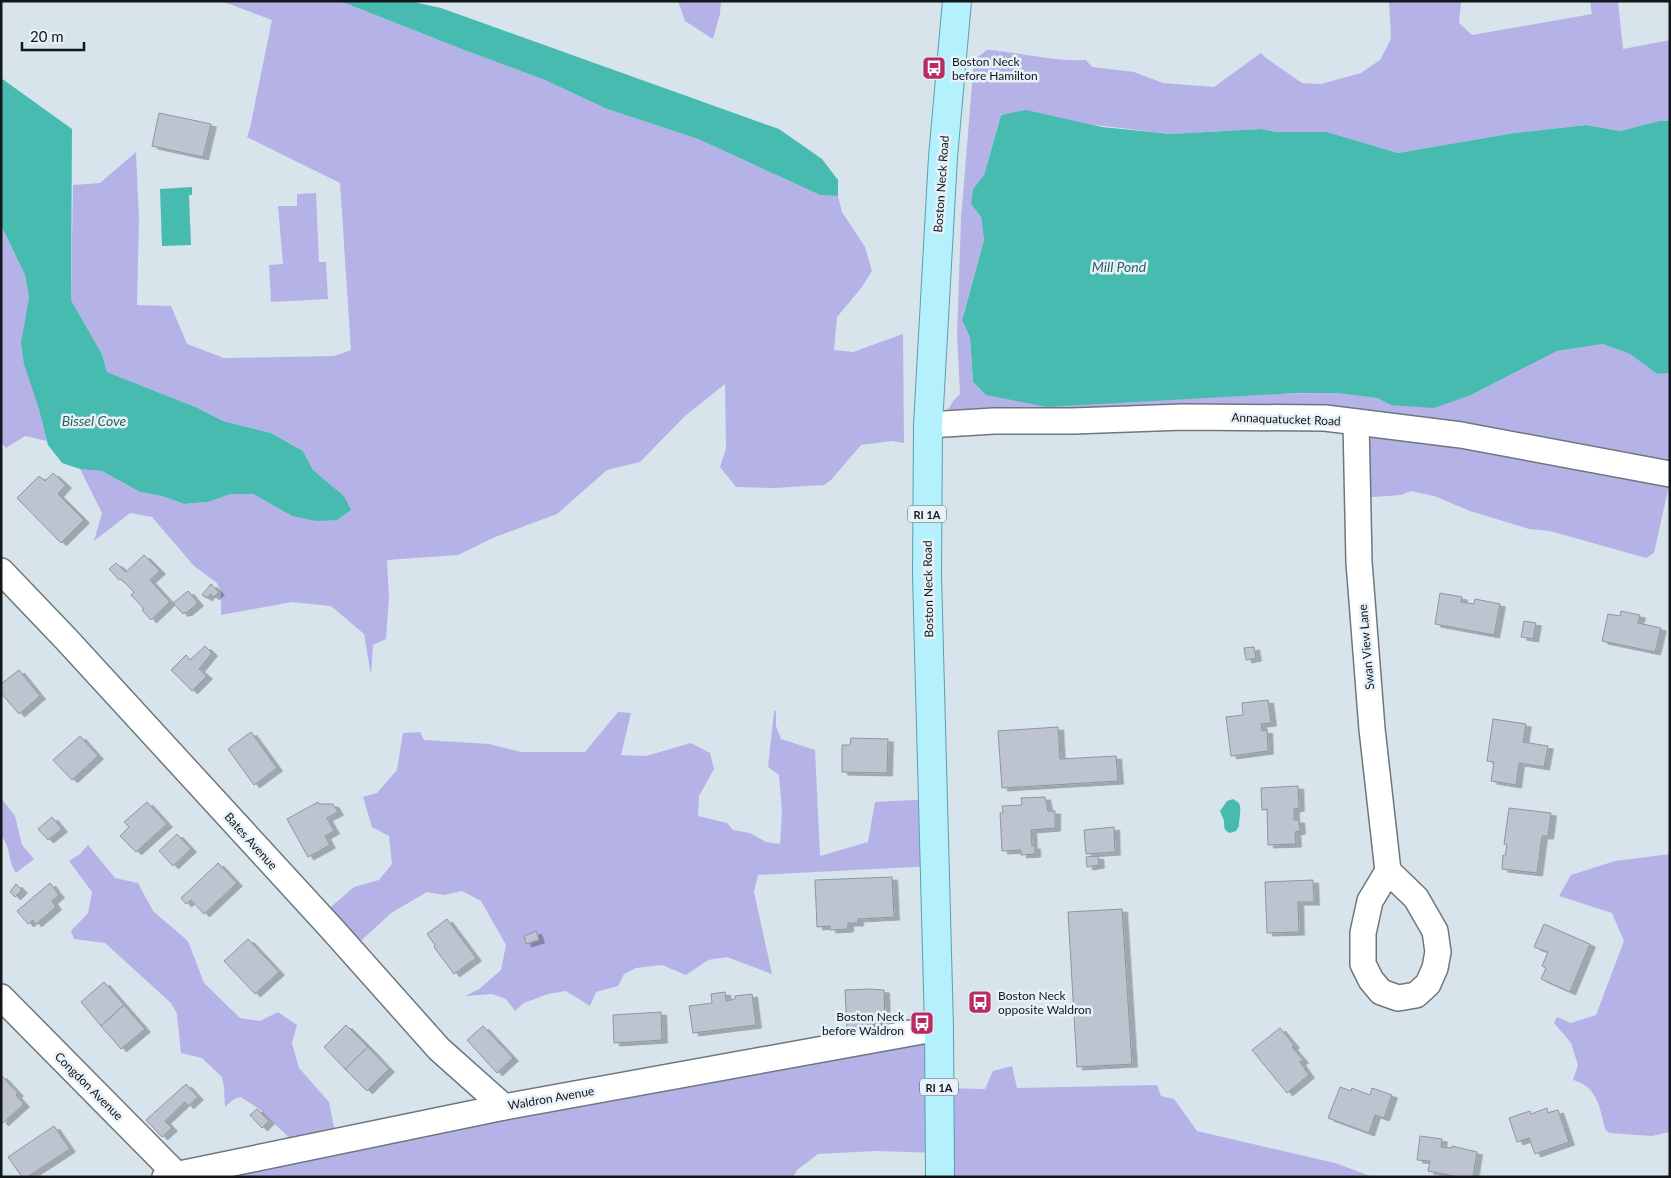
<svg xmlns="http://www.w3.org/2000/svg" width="1671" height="1178" font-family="Lato,sans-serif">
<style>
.green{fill:#b5b2e8}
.water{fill:#48bbb1}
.building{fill:#bec4cf;stroke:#8f959f;filter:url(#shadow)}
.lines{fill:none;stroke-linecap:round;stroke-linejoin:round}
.minor-casing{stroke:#6d777e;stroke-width:28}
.major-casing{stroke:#5b9fad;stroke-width:30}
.minor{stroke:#fff;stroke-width:25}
.major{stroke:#b4f1fd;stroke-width:28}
.labels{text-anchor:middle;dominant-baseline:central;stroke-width:5;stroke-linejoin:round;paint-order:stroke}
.shield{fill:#e6f1f9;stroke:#52585d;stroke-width:1}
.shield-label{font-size:11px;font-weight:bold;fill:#13171a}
.poi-label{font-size:12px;fill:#13171a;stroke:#e6f1f9;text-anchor:start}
.street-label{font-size:12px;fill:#13171a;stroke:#e6f1f9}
.water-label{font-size:14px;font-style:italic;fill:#2e5f5a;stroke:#e6f1f9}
</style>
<defs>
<filter id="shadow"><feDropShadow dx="5.5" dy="3" stdDeviation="0" flood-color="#0004"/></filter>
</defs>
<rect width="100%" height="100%" fill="#d8e4ec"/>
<g class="green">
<polygon points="221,1 340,1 464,50 545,80 607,109 698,139 820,195 838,196 842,212 865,247 872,271 862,287 837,317 834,350 853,352 903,334 904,443 892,441 861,445 831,480 824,485 774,488 736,487 720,467 726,449 725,384 685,416 640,462 607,470 557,514 495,537 458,555 387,560 389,598 386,639 373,645 371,675 364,634 331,606 292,602 221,615 221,592 217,583 194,566 152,517 130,513 94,541 102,513 80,469 102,471 140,492 162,496 184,504 208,502 231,494 253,494 292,516 344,496 313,470 303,451 271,433 223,421 198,408 107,372 102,354 71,300 73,185 100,183 136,152 139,219 137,305 171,306 187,344 224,358 334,356 351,350 340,183 247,137 250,128 272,20"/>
<polygon points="678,1 721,1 720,14 713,39 685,21"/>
<path d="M1389 1H1461L1459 23 1472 35 1592 14 1590 1H1618L1623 49 1670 40V121H1659L1620 131 1586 125 1514 133 1398 153 1327 132H1277L1261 129 1171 134 1001 114 984 175 973 189 971 204 981 217 984 240 962 319 970 337 973 382 986 395 1336 393 1377 398 1391 405 1471 395 1557 351 1603 344 1630 354 1657 374 1670 373V481L1654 553 1646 558 1550 531 1529 529 1470 511 1434 496 1411 491 1401 495 1359 498 1355 425 943 419 953 401 960 394 957 335 961 219 974 60 987 50C1021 52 1053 62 1086 60L1092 67 1134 72 1163 83 1214 87 1261 53 1266 58 1302 83 1321 84 1361 73 1380 60 1391 39Z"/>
<polygon points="316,193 319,262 326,262 328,299 271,302 269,265 283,264 278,206 297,206 297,194"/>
<polygon points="1,225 25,275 29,298 27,319 38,406 47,441 25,436 6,448 1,442"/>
<polygon points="776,710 776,726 781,739 815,750 820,856 868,842 875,802 933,799 933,866 758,875 754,892 772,974 727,957 708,960 686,975 662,965 636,968 624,974 618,986 596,992 590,1006 566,991 548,994 524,1003 515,1011 506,999 492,994 465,996 479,989 501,970 506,945 481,901 462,891 445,895 427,892 391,913 352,949 325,912 354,887 379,880 392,864 389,836 372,827 363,797 377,793 397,770 403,733 420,732 424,740 489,744 521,752 585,752 618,712 631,713 621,755 646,756 691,743 710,753 714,769 699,796 698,816 727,823 733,830 750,833 766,842 780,844 782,811 779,775 768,767 774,712"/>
<path d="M1 798 15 816 22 845 34 859 16 873C7 861 12 848 1 836Z"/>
<polygon points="88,845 115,878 138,883 153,911 188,941 204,983 240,1018 260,1021 278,1012 297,1025 292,1043 299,1068 329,1102 337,1141 925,1033 944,1088 985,1089 993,1071 1012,1066 1017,1088 1157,1085 1161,1096 1174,1099 1197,1131 1335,1163 1373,1177 946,1177 939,1153 876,1151 818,1154 797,1170 793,1177 171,1177 301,1149 259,1109 241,1097 234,1099 225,1107 224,1087 222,1077 202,1058 181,1053 177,1014 171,1003 105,943 74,939 71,931 88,913 92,892 69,861 80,854"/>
<path d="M1670 854V1132L1652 1136 1609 1133 1605 1129C1600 1108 1597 1086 1573 1080L1578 1065 1571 1043 1554 1023 1557 1017 1571 1023 1596 1015 1624 941 1612 913 1559 896 1571 875 1615 861Z"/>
</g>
<g class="water">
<polygon points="340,1 409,1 441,8 779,129 822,159 838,180 838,196 820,195 698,139 607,109 545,80 464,50"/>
<polygon points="1,78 72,129 71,300 102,354 107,372 198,408 223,421 271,433 303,451 313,470 344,496 351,510 337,520 316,521 292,516 253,494 231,494 208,502 184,504 162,496 140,492 102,471 80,469 62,463 48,445 38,406 24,364 21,343 29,298 25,275 1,225"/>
<polygon points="1026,110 1102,127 1171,134 1261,129 1277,132 1327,132 1398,153 1514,133 1586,125 1620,131 1659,121 1670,121 1670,373 1657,374 1630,354 1603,344 1557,351 1471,395 1434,408 1391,405 1377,398 1336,393 1295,393 1047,407 986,395 973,382 970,337 962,320 984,240 981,217 971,204 973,189 984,175 1001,115"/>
<polygon points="192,187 192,195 189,195 191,245 162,246 160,189"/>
<path d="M1233 799 1239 803C1242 810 1239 818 1239 826L1236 831 1230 833C1221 829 1226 825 1223 818 1222 816 1221 814 1220 811L1227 801Z"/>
</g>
<g class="building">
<polygon points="159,113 211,124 203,157 152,146"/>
<polygon points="53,473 66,485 58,494 84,520 61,543 17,498 39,476 45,481"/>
<polygon points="144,555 160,571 150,580 170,602 151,620 142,610 144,609 131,595 134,592 121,579 119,580 109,569 116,563 126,572"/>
<polygon points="211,584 219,592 214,597 210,594 207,598 202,595"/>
<polygon points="188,591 198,603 186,613 185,612 183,614 173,603"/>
<polygon points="1440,593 1462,597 1461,602 1474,604 1475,599 1500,604 1494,635 1435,624"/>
<polygon points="1621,611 1640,615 1638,623 1661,628 1655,652 1602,641 1608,614 1620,616"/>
<polygon points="1524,621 1536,623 1533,639 1521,637"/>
<polygon points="205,646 212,653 199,669 207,676 192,691 171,670 186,655 190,660"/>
<polygon points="1254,647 1256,658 1246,660 1244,648"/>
<polygon points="19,670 40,696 19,714 1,693 1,684"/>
<polygon points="1268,700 1271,723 1261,724 1262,731 1267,730 1268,751 1231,756 1226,717 1243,715 1242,703"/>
<polygon points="1493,719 1526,724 1523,742 1548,746 1544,767 1519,763 1516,785 1491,781 1494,762 1487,761"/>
<polygon points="1058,727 1060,759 1116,756 1118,781 1002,788 998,731"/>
<polygon points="251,732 277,768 254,785 228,749"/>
<polygon points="80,736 98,756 72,780 53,760"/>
<polygon points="851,738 888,739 887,773 842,772 842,745 850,745"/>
<polygon points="1298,786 1299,808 1294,809 1294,820 1299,820 1300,831 1295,832 1296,844 1268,845 1267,809 1262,810 1261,788"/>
<polygon points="1045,797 1048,811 1055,811 1055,828 1031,830 1032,846 1035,846 1035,854 1021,855 1021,850 1002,851 1000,813 1003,813 1002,806 1022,805 1021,798"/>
<polygon points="147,802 167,824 136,852 120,836 129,827 124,822"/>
<polygon points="318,802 319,804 333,804 338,812 327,818 334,831 325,836 330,845 308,857 287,819"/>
<polygon points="1509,808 1551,813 1548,836 1542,836 1537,873 1502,869 1503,855 1505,856 1507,845 1504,844"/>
<polygon points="52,817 62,829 48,840 38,829"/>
<polygon points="1114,827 1115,852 1086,854 1084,830"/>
<polygon points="177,834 191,849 173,866 159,851"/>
<polygon points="1098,856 1099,865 1087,867 1086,857"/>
<polygon points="218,863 237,883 204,914 191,900 186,904 181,898"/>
<polygon points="892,877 894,917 858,919 858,923 848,923 848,929 830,930 830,926 817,927 815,880"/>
<polygon points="1313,880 1314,902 1298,902 1299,932 1267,933 1265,882"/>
<polygon points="50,883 59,895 52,901 56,907 36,924 33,920 28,924 17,911"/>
<polygon points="16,884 22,890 15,897 10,892"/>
<polygon points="1122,909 1132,1064 1077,1067 1068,912"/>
<polygon points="447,919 476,958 454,974 434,947 435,945 427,934"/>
<polygon points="1544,924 1590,944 1570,992 1541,979 1546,968 1542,966 1548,952 1534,947"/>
<polygon points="536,931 539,940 526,944 524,936"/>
<polygon points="248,939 279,972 255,994 224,961"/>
<polygon points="104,982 124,1005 101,1026 81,1002"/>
<polygon points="870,989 884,990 885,1023 847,1028 845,990"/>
<polygon points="725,992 726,1001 735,999 735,996 752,994 756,1025 693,1033 689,1006 712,1003 711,994"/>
<polygon points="124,1005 145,1029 121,1049 101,1026"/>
<polygon points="661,1012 662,1040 614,1043 613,1015"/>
<polygon points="346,1025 368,1047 345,1069 324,1047"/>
<polygon points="483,1026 513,1058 497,1073 467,1040"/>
<polygon points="1280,1028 1294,1045 1292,1047 1303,1060 1300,1062 1309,1075 1287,1093 1252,1050"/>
<polygon points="368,1047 389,1069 367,1091 345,1069"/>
<polygon points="1,1075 18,1093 16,1095 24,1104 3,1123 1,1121"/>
<polygon points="186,1084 198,1097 188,1106 185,1102 165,1121 172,1128 162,1137 146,1120"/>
<polygon points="1340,1087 1351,1091 1352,1088 1370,1095 1372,1088 1392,1095 1384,1118 1375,1115 1369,1133 1328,1118"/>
<polygon points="1547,1108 1548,1113 1558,1110 1569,1142 1535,1154 1529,1138 1517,1142 1509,1118 1530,1111 1531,1114"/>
<polygon points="257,1109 269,1121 262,1128 250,1115"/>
<polygon points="54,1126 70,1149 27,1177 22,1177 8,1157"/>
<polygon points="1420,1136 1442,1139 1441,1147 1452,1148 1452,1146 1477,1152 1473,1177 1459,1177 1428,1171 1430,1161 1417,1160"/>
</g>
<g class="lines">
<g class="minor-casing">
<g id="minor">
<polyline points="1356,422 1359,562 1372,729 1388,871 1416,898 1435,931 1438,952 1435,968 1428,984 1416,995 1398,998 1381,992 1371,980 1363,964 1363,933 1370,901 1388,871"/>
<polyline points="928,425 994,421 1073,421 1183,417 1325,418 1461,435 1670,474"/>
<polyline points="1,571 67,640 333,930 439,1049 504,1107"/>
<polyline points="1,997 177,1175"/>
<polyline points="165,1177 504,1107 939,1028"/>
</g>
</g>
<g class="major-casing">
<polyline id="major" points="940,1177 939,1028 927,575 928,425 943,157 957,1"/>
</g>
<use href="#minor" class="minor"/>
<use href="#major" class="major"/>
</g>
<defs>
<g id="bus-square" transform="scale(1.25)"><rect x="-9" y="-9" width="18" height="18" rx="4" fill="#b82c62" stroke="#e6f1f9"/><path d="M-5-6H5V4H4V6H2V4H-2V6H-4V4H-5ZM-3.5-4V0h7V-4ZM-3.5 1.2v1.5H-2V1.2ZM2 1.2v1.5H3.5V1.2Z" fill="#fff"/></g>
</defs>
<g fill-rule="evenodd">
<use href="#bus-square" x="934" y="68"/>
<use href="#bus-square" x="980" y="1002"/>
<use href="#bus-square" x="922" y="1023"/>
</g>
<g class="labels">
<g class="shield">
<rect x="908" y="505.5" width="38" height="17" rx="4"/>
<rect x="920" y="1078.5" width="38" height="17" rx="4"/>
</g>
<g class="shield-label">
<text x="927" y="514">RI 1A</text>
<text x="939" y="1087">RI 1A</text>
</g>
<g class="poi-label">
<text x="952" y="61">Boston Neck<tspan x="952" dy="14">before Hamilton</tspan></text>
<text x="998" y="995">Boston Neck<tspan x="998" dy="14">opposite Waldron</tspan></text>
<text x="904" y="1016" text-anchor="end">Boston Neck<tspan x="904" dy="14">before Waldron</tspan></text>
</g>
<g class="street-label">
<text transform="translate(941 184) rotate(-86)">Boston Neck Road</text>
<text transform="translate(1286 419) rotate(2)">Annaquatucket Road</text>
<text transform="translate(928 589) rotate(-91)">Boston Neck Road</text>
<text transform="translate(1366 647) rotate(-95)">Swan View Lane</text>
<text transform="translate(251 841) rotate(48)">Bates Avenue</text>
<text transform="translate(89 1086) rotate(45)">Congdon Avenue</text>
<text transform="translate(551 1098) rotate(-10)">Waldron Avenue</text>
</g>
<g class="water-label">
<text x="1119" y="266">Mill Pond</text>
<text x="94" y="420">Bissel Cove</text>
</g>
</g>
<rect width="1671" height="1178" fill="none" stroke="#13171a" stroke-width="5"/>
<path d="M22 42v8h62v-8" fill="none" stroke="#13171a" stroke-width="2.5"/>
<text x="30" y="42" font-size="15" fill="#13171a" stroke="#e6f1f9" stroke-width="4" paint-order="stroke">20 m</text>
</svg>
